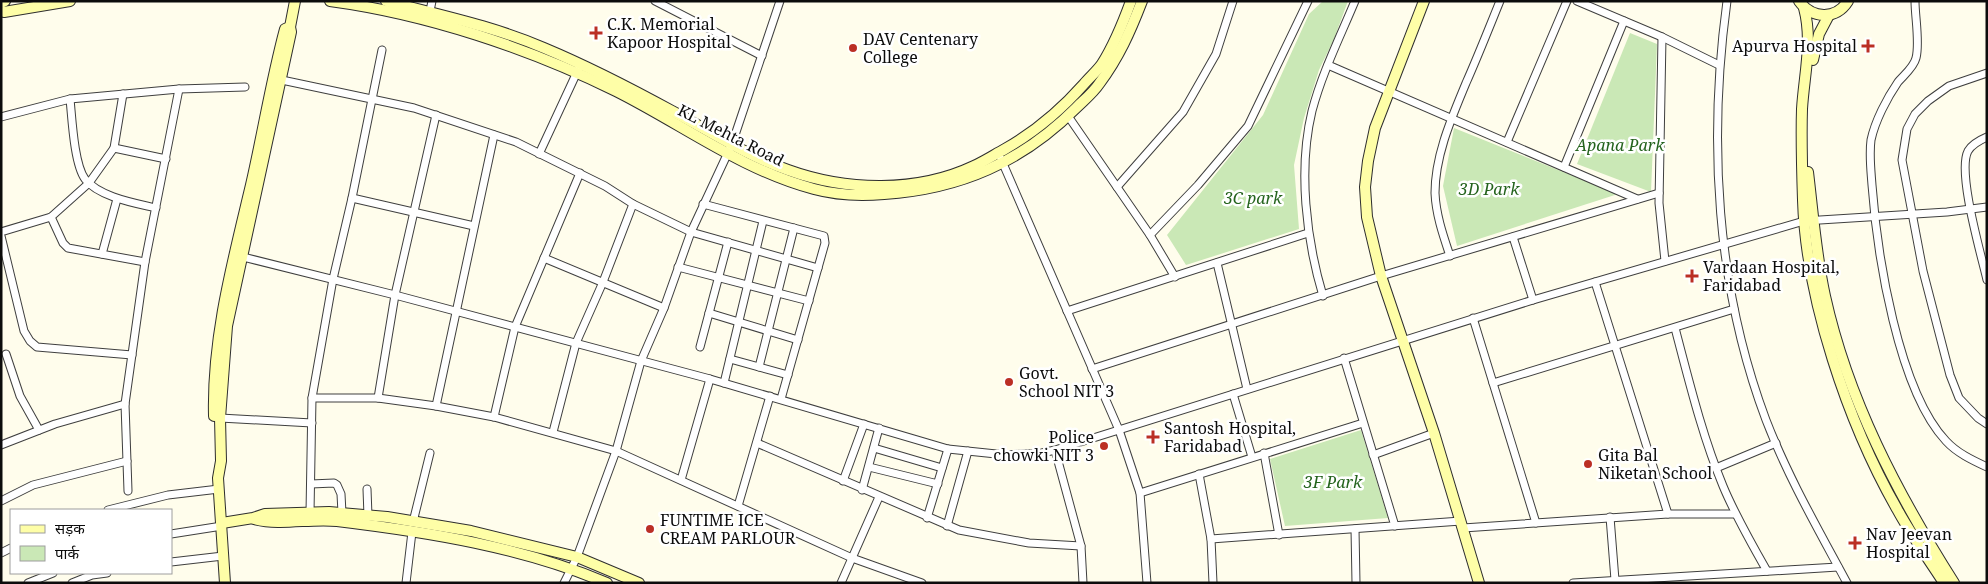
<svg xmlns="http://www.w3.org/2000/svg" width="1988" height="584" font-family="'Noto Serif','Noto Sans Devanagari',serif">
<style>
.green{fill:#cae8b6}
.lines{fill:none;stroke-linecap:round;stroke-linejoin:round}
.street-casing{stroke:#3f3f3f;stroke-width:9}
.secondary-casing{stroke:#2e2e2e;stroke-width:12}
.street{stroke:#fff;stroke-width:7}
.secondary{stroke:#fefea7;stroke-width:10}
.poi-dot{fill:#bb2f25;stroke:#fff;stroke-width:2}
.labels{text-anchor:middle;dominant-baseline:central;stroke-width:5;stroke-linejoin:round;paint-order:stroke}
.poi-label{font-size:16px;fill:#0c0c0c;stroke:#fff;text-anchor:start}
.street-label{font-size:16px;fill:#0c0c0c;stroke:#fff}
.park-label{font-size:16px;font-style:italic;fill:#24631d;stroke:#fff}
</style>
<rect width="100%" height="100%" fill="#fffdec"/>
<g class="green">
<polygon points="1323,1 1348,1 1334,39 1319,70 1304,118 1294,165 1299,229 1186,265 1167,235 1263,115 1309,14"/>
<polygon points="1630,33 1657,44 1651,192 1577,164"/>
<polygon points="1454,128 1618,194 1457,246 1443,186"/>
<polygon points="1361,430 1388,518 1285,526 1270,459"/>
</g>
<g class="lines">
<g class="street-casing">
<g id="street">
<polyline points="655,1 762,56"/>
<polyline points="1577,1 1662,37 1719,65"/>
<path d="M1727 1C1708 140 1716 287 1766 420 1788 477 1818 529 1847 583"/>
<path d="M1915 1C1915 17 1920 43 1916 58 1914 67 1904 75 1898 82 1887 98 1875 121 1871 140 1869 155 1871 171 1872 185 1877 254 1898 390 1946 441 1957 453 1972 460 1987 467"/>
<polyline points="429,16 432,1"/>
<polyline points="1662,37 1659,203 1665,261"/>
<polyline points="1328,65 1637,199"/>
<polyline points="1987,73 1949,86 1928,101 1915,114 1907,129 1902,160 1923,271 1950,375 1959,398 1978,418 1987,424"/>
<polyline points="277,79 414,108 516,142 605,186 633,204 691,232 818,268"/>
<path d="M70 99C72 118 74 164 85 179 99 197 135 203 156 208"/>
<polyline points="1068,116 1150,235 1175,277"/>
<polyline points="1,117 70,99 179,89 245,87"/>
<path d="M1987 137C1980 140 1972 144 1968 151 1957 172 1981 254 1987 280"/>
<polyline points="1507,142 1567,1"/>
<polyline points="114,148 123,94"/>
<polyline points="539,154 578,70"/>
<polyline points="1001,159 1119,430 1140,493 1147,583"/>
<polyline points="1564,167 1624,21"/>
<polyline points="1117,187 1183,112 1216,54 1233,1"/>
<polyline points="352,198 474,226"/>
<polyline points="703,204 824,236 825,243 781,399"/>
<polyline points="51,217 63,243 68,248 145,262"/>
<polyline points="1,232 51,217 89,183 114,148 166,159"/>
<polyline points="1150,235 1198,185 1248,126 1308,1"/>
<polyline points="1,236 24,331 30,341 37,347 132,355"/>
<polyline points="1513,237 1533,300"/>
<polyline points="102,254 117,199"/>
<polyline points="239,256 395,295 710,379 948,449 1006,455 1042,453 1055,450 1533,300 1804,221 1947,212 1987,207"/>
<path d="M1450 256C1443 235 1436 215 1435 193 1435 155 1452 117 1466 83 1478 56 1489 28 1500 1"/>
<polyline points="544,258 664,308"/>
<polyline points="1217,263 1247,389"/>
<polyline points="678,267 809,301"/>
<polyline points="1595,282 1668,514"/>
<path d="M1323 296C1306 239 1298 169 1312 111 1322 73 1340 37 1355 1"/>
<polyline points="1067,311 1308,233"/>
<polyline points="709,313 798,340"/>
<polyline points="1473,318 1536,523"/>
<path d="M1675 328C1689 381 1702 435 1723 486 1735 515 1751 543 1767 571"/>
<polyline points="700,347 728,242"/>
<polyline points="6,354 20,396 39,430"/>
<polyline points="1344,358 1395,526"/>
<polyline points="730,359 788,375"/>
<polyline points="759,367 794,228"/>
<polyline points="1092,369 1381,276 1659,193"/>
<polyline points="724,383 763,221"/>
<polyline points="1493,383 1734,309"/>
<polyline points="1233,394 1252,457"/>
<polyline points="312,398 378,398 436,406 494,417 616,451 852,558 922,583"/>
<polyline points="378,398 395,295 436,115"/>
<polyline points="436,406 494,135"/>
<polyline points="494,417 515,327 580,173"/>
<polyline points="220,418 312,423"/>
<polyline points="553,432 576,343 603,282 633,204"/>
<polyline points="757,443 959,530 1029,543 1081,546"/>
<polyline points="1,445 55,424 125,404"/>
<polyline points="874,448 942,468"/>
<polyline points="1055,450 1081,546 1083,583"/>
<polyline points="1264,453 1279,535"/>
<polyline points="1373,455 1434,433"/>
<polyline points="869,467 938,484"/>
<polyline points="1716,468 1776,443"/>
<polyline points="1199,474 1211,539 1213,583"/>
<polyline points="681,480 710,379"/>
<polyline points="843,481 864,424"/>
<polyline points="311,484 334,483 337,485 341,494 342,513"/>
<polyline points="367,489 368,516"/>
<polyline points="862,490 879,428"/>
<polyline points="128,491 125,404 145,262 179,89"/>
<polyline points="1140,493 1363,423"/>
<polyline points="1,501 33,485 127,461"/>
<polyline points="738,506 770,396"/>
<polyline points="108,510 168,495 219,489"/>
<polyline points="310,513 312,398 333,279 352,198 382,50"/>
<polyline points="1610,517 1615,580"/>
<polyline points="927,518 948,449"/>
<polyline points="413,522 430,453"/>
<polyline points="947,526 968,451"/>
<polyline points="1463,528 1668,514 1735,514"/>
<polyline points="1355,529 1356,583"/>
<polyline points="171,534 222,526"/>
<polyline points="1211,539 1461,521"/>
<polyline points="1,553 11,548"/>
<polyline points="171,562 223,556"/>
<polyline points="28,583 53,573"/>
<polyline points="72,583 92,575 107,573"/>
<polyline points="406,583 412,532"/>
<polyline points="564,583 577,557 616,451 641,361 664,308 691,232 732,144 780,1"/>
<polyline points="841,583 879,497"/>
<polyline points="1573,583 1838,567"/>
</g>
</g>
<g class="secondary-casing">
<g id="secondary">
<path d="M330 1C427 14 528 48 616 91 682 124 742 170 814 189 836 195 861 196 884 194 960 189 1022 162 1076 108 1084 100 1093 93 1099 84 1119 57 1130 32 1142 1"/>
<path d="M386 1C439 15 493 26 544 48 587 66 630 88 672 111 710 131 747 156 788 170 846 191 917 193 974 166 985 161 994 155 1005 149 1035 132 1061 110 1084 84 1090 77 1097 71 1102 64 1114 45 1123 23 1131 1"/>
<polyline points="1424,1 1375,128 1368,161 1365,187 1367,217 1381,276 1434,433 1479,583"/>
<path d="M1799 1C1812 19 1836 20 1848 1"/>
<polyline points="1,3 5,1"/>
<path d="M1804 8C1813 42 1804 75 1802 109 1801 140 1802 170 1803 200 1806 299 1848 423 1897 509 1911 535 1928 558 1944 583"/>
<polyline points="4,12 70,1"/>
<polyline points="1813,60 1819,34 1829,15"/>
<path d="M1808 172C1813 213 1816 256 1825 296 1848 400 1897 493 1954 583"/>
<path d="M214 416C212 337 233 261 251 185 263 133 271 81 285 29L290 27"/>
<path d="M254 519C281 526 310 518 337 521 428 532 522 547 607 583"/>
<polyline points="222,523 253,518 265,514 329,512 387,517 471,531 577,557 639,583"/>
<polyline points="225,583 218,478 221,461 220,418 227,326 291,32 290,27 295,1"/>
</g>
</g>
<use href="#street" class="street"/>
<use href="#secondary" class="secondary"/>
</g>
<g class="poi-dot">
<path d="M593.5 25.5h5v5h5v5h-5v5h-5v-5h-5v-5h5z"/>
<path d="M1865.5 38.5h5v5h5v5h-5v5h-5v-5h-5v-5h5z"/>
<circle cx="853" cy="48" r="5"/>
<path d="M1689.5 268.5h5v5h5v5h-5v5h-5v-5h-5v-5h5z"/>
<circle cx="1009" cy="382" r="5"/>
<path d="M1150.5 429.5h5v5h5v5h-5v5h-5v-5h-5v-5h5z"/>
<circle cx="1104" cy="446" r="5"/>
<circle cx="1588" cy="464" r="5"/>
<circle cx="650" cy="529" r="5"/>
<path d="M1852.5 535.5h5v5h5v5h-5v5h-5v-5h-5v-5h5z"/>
</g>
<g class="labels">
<g class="poi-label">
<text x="607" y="24">C.K. Memorial<tspan x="607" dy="18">Kapoor Hospital</tspan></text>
<text x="863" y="39">DAV Centenary<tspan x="863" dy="18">College</tspan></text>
<text x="1857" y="46" text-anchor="end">Apurva Hospital</text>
<text x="1703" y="267">Vardaan Hospital,<tspan x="1703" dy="18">Faridabad</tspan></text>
<text x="1019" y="373">Govt.<tspan x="1019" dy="18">School NIT 3</tspan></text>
<text x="1164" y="428">Santosh Hospital,<tspan x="1164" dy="18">Faridabad</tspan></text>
<text x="1094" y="437" text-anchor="end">Police<tspan x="1094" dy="18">chowki NIT 3</tspan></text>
<text x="1598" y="455">Gita Bal<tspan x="1598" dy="18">Niketan School</tspan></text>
<text x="660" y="520">FUNTIME ICE<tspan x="660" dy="18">CREAM PARLOUR</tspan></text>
<text x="1866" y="534">Nav Jeevan<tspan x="1866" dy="18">Hospital</tspan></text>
</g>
<g class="street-label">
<text transform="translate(731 135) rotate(27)">KL Mehta Road</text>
</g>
<g class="park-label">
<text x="1620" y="145">Apana Park</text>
<text x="1489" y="189">3D Park</text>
<text x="1253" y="198">3C park</text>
<text x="1333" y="482">3F Park</text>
</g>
</g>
<rect width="1988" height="584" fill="none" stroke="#0c0c0c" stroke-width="5"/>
<rect x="10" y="509" width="162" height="65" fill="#ffffff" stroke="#9e9e9e"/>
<rect x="20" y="525" width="25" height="8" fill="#fefea7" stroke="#9e9e9e"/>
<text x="55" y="534" font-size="15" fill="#0c0c0c">सड़क</text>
<rect x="20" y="546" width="25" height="15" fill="#cae8b6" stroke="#9e9e9e"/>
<text x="55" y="559" font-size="15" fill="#0c0c0c">पार्क</text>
</svg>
